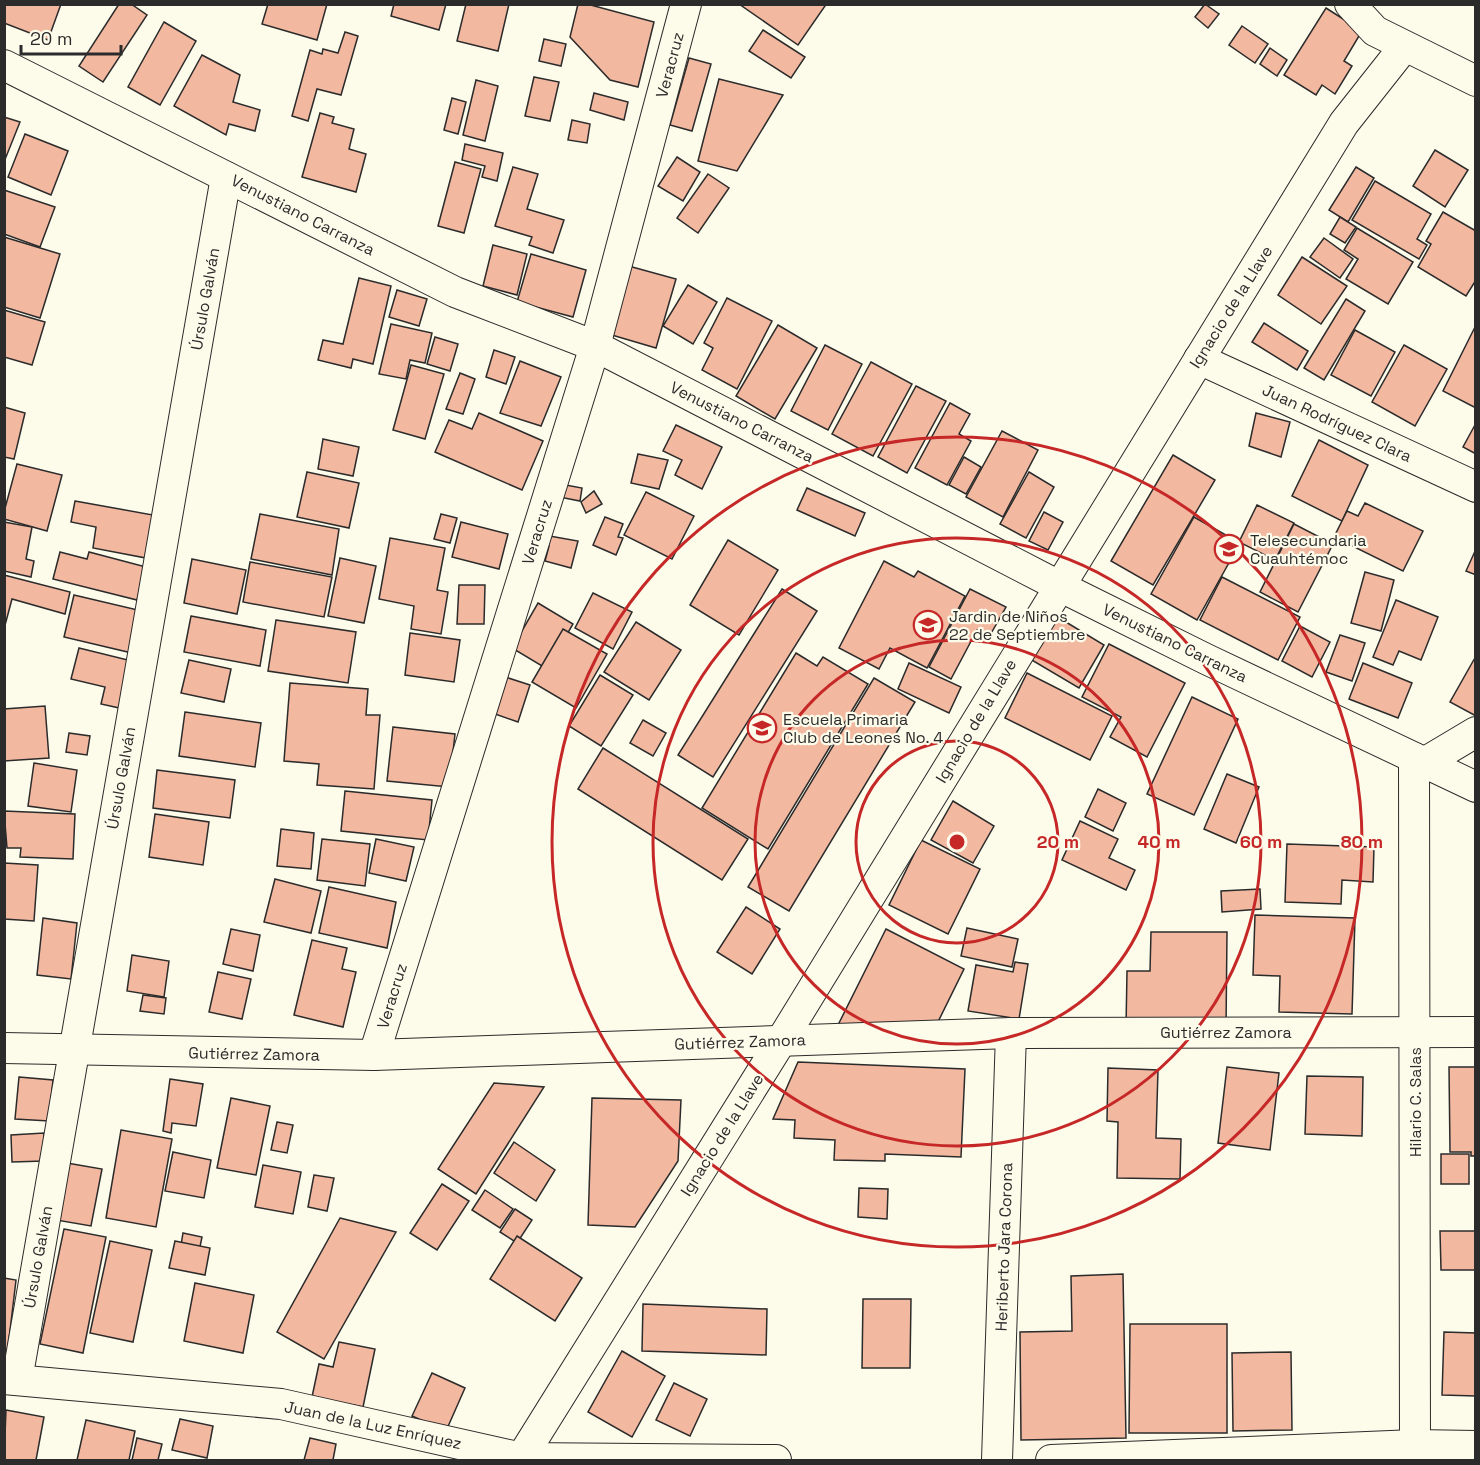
<svg xmlns="http://www.w3.org/2000/svg" width="1480" height="1465" font-family="'Space Grotesk',sans-serif">
<style>
.building{fill:#f2b8a0;stroke:#2b2b2b;stroke-width:1.5}
.lines{fill:none;stroke-linecap:round;stroke-linejoin:round}
.street-casing{stroke:#2b2b2b;stroke-width:32}
.street{stroke:#fdfbea;stroke-width:30}
.ring{fill:none;stroke:#c62828;stroke-width:3}
.labels{text-anchor:middle;dominant-baseline:central;stroke-width:4.5;stroke-linejoin:round;paint-order:stroke}
.street-label{font-size:16px;fill:#2b2b2b;stroke:#fdfbea}
.poi-label{font-size:16px;fill:#2b2b2b;stroke:#fdfbea;text-anchor:start}
.centre{fill:#c62828;stroke:#fdfbea;stroke-width:3}
.ring-label{font-size:18px;text-anchor:middle;font-weight:bold;fill:#c62828;stroke:#fdfbea;stroke-width:4.5;stroke-linejoin:round;paint-order:stroke}
</style>
<rect width="100%" height="100%" fill="#fdfbea"/>
<g class="building">
<polygon points="4,4 61,4 48,40 4,23"/>
<polygon points="119,4 131,4 147,15 103,82 79,66"/>
<polygon points="268,4 327,4 317,40 262,24"/>
<polygon points="394,4 446,4 439,30 391,16"/>
<polygon points="466,4 509,4 498,51 457,41"/>
<polygon points="578,4 587,4 654,22 638,87 610,80 570,37"/>
<polygon points="739,4 822,4 825,6 798,45"/>
<polygon points="1205,4 1219,14 1208,28 1195,17"/>
<polygon points="1326,8 1362,31 1344,61 1352,66 1335,94 1322,85 1316,95 1284,75"/>
<polygon points="164,22 196,41 160,105 128,87"/>
<polygon points="1242,26 1268,44 1255,63 1229,45"/>
<polygon points="763,30 805,57 791,78 749,51"/>
<polygon points="345,32 358,36 341,95 317,89 308,121 292,116 310,50 322,54 323,49 338,53"/>
<polygon points="544,39 566,44 561,66 539,61"/>
<polygon points="1270,48 1287,60 1277,76 1260,64"/>
<polygon points="202,55 240,75 233,102 260,110 255,131 229,124 226,135 174,106"/>
<polygon points="689,58 711,64 692,131 670,125"/>
<polygon points="534,77 559,82 550,121 525,116"/>
<polygon points="719,79 783,95 737,171 698,161"/>
<polygon points="476,80 498,86 485,141 463,135"/>
<polygon points="594,93 628,102 624,120 590,110"/>
<polygon points="452,98 466,102 458,134 444,130"/>
<polygon points="320,113 334,117 332,123 354,129 349,149 366,154 356,192 302,177"/>
<polygon points="4,117 20,122 4,162"/>
<polygon points="572,120 590,124 587,143 568,140"/>
<polygon points="25,134 68,151 51,195 8,177"/>
<polygon points="465,144 503,153 497,181 482,177 485,166 462,160"/>
<polygon points="1435,150 1468,170 1445,207 1413,186"/>
<polygon points="677,157 700,172 683,201 658,186"/>
<polygon points="455,162 481,169 464,233 438,226"/>
<polygon points="513,167 538,174 527,209 564,220 553,253 529,245 532,237 495,226"/>
<polygon points="1356,167 1374,178 1348,222 1329,210"/>
<polygon points="708,174 729,188 698,233 677,218"/>
<polygon points="1375,181 1431,214 1417,239 1427,245 1419,259 1352,220"/>
<polygon points="4,190 55,207 40,247 4,234"/>
<polygon points="1443,212 1476,231 1476,280 1466,296 1418,267 1431,244 1426,241"/>
<polygon points="1340,217 1356,227 1345,243 1330,234"/>
<polygon points="1357,228 1413,262 1388,304 1346,279 1358,259 1344,250"/>
<polygon points="4,237 60,254 40,318 4,307"/>
<polygon points="1324,238 1353,259 1340,278 1310,257"/>
<polygon points="493,245 527,254 517,295 483,286"/>
<polygon points="531,254 586,270 573,317 517,302"/>
<polygon points="1302,257 1347,286 1321,324 1278,295"/>
<polygon points="625,265 676,279 656,348 605,333"/>
<polygon points="359,278 391,286 373,364 353,359 351,368 318,360 323,340 343,344"/>
<polygon points="688,285 717,302 693,344 663,326"/>
<polygon points="397,290 427,299 419,326 389,317"/>
<polygon points="727,298 772,321 737,389 702,370 713,348 704,343"/>
<polygon points="1346,299 1365,311 1324,380 1304,368"/>
<polygon points="4,310 45,322 32,365 4,357"/>
<polygon points="1264,323 1308,351 1297,370 1252,342"/>
<polygon points="391,324 432,333 425,363 410,360 406,379 379,374"/>
<polygon points="778,325 817,348 775,419 736,396"/>
<polygon points="1476,325 1476,408 1443,391"/>
<polygon points="1355,330 1395,352 1371,396 1331,375"/>
<polygon points="435,337 458,344 450,371 427,364"/>
<polygon points="825,345 862,364 828,430 791,411"/>
<polygon points="1404,345 1447,369 1415,426 1372,402"/>
<polygon points="494,350 515,357 506,384 486,377"/>
<polygon points="520,361 561,377 541,426 500,413"/>
<polygon points="871,362 912,384 873,456 832,434"/>
<polygon points="411,365 444,374 425,439 393,430"/>
<polygon points="460,373 475,379 463,414 446,409"/>
<polygon points="916,386 946,401 907,473 878,457"/>
<polygon points="950,403 970,414 959,434 971,441 947,485 915,468"/>
<polygon points="4,407 25,413 14,459 4,457"/>
<polygon points="479,413 543,441 522,490 435,452 449,420 472,429"/>
<polygon points="1256,413 1290,422 1281,457 1249,446"/>
<polygon points="1476,423 1476,454 1463,447"/>
<polygon points="676,425 722,447 702,489 675,475 682,460 663,451"/>
<polygon points="1002,431 1038,450 1003,517 966,497"/>
<polygon points="323,439 359,447 353,476 318,469"/>
<polygon points="1319,440 1368,465 1342,521 1292,496"/>
<polygon points="638,454 668,460 659,489 631,483"/>
<polygon points="1173,455 1215,480 1153,585 1111,561"/>
<polygon points="964,457 981,467 966,494 949,485"/>
<polygon points="17,464 62,475 47,531 4,519 4,512"/>
<polygon points="307,472 359,483 349,528 297,517"/>
<polygon points="1029,472 1054,487 1026,538 1000,524"/>
<polygon points="555,483 582,488 580,501 554,496"/>
<polygon points="807,488 865,513 855,536 797,510"/>
<polygon points="594,491 602,504 586,513 581,502"/>
<polygon points="646,492 694,516 672,559 624,535"/>
<polygon points="75,501 153,515 146,558 93,548 96,527 71,522"/>
<polygon points="1365,503 1423,531 1403,571 1334,537 1347,511 1358,516"/>
<polygon points="1257,505 1294,523 1275,560 1239,542"/>
<polygon points="1044,512 1063,522 1048,550 1029,541"/>
<polygon points="260,514 339,529 332,575 251,559"/>
<polygon points="441,514 457,518 450,543 434,539"/>
<polygon points="605,517 623,524 618,537 623,538 616,555 593,545"/>
<polygon points="1194,517 1240,543 1197,620 1151,594"/>
<polygon points="4,522 32,527 26,559 34,561 31,577 4,571"/>
<polygon points="461,522 508,534 499,569 452,557"/>
<polygon points="1294,524 1333,544 1298,612 1260,592"/>
<polygon points="544,535 578,541 571,568 545,561 549,546 541,544"/>
<polygon points="390,538 445,548 437,590 448,592 441,634 411,629 414,606 379,599"/>
<polygon points="728,540 778,570 739,635 690,605"/>
<polygon points="1476,549 1476,575 1466,571"/>
<polygon points="60,552 87,559 89,552 146,567 137,600 53,579"/>
<polygon points="340,558 376,566 364,623 328,616"/>
<polygon points="192,559 246,570 237,614 184,603"/>
<polygon points="884,561 914,577 918,571 965,596 927,668 890,648 879,669 839,648"/>
<polygon points="250,562 332,577 324,617 243,602"/>
<polygon points="1365,572 1394,580 1381,631 1351,623"/>
<polygon points="4,575 70,592 65,614 12,599 4,629"/>
<polygon points="1222,577 1300,617 1278,660 1200,620"/>
<polygon points="459,585 485,585 484,624 457,624"/>
<polygon points="782,589 817,611 713,777 678,755"/>
<polygon points="970,589 1006,607 989,637 977,630 951,679 929,667"/>
<polygon points="593,593 632,612 613,649 575,628"/>
<polygon points="74,595 142,611 132,653 64,637"/>
<polygon points="1396,600 1438,617 1421,660 1399,651 1393,665 1373,657"/>
<polygon points="538,603 573,624 547,669 512,648"/>
<polygon points="191,616 266,630 260,666 184,652"/>
<polygon points="1056,616 1104,645 1079,688 1030,659"/>
<polygon points="276,620 356,632 348,683 268,671"/>
<polygon points="636,622 681,650 649,700 604,672"/>
<polygon points="1300,626 1330,642 1312,677 1282,661"/>
<polygon points="563,629 607,654 576,708 532,682"/>
<polygon points="410,633 460,640 454,682 405,675"/>
<polygon points="1340,635 1365,643 1352,681 1326,672"/>
<polygon points="1109,644 1185,683 1147,757 1110,737 1121,717 1082,697"/>
<polygon points="79,648 136,662 124,709 101,704 105,687 71,679"/>
<polygon points="796,653 817,666 823,657 868,684 768,849 702,808"/>
<polygon points="1476,656 1476,716 1450,702"/>
<polygon points="189,660 231,669 224,702 181,693"/>
<polygon points="909,663 961,687 949,713 898,689"/>
<polygon points="1363,663 1412,683 1398,718 1349,699"/>
<polygon points="493,673 530,685 518,722 481,709"/>
<polygon points="1027,673 1112,716 1090,760 1005,718"/>
<polygon points="600,675 633,695 601,746 569,726"/>
<polygon points="874,678 915,702 789,911 748,887"/>
<polygon points="290,683 368,689 366,715 380,715 374,789 317,785 319,764 284,761"/>
<polygon points="1192,697 1238,719 1194,815 1147,794"/>
<polygon points="45,706 49,758 4,761 4,709"/>
<polygon points="185,712 261,723 255,767 179,756"/>
<polygon points="643,720 666,733 653,756 630,743"/>
<polygon points="393,727 455,734 449,787 387,781"/>
<polygon points="69,733 90,736 87,755 66,752"/>
<polygon points="603,748 748,839 722,880 578,789"/>
<polygon points="34,763 77,770 71,812 28,806"/>
<polygon points="157,770 235,780 230,818 153,808"/>
<polygon points="1227,774 1259,787 1236,843 1204,829"/>
<polygon points="1098,789 1126,803 1113,831 1085,817"/>
<polygon points="345,791 432,800 428,840 341,831"/>
<polygon points="953,801 994,826 973,863 931,840"/>
<polygon points="4,811 75,814 73,859 20,857 21,848 7,848"/>
<polygon points="155,814 209,822 203,865 149,857"/>
<polygon points="1080,821 1118,839 1109,858 1135,870 1126,890 1062,860"/>
<polygon points="281,829 314,833 311,869 277,866"/>
<polygon points="322,839 370,844 365,886 317,880"/>
<polygon points="376,839 414,847 406,881 369,873"/>
<polygon points="921,840 980,869 948,934 889,905"/>
<polygon points="1287,844 1374,847 1373,882 1342,880 1341,904 1285,902"/>
<polygon points="4,863 38,865 34,921 4,919"/>
<polygon points="275,879 321,891 311,933 264,922"/>
<polygon points="329,887 396,902 387,948 319,933"/>
<polygon points="1260,889 1261,909 1222,912 1221,891"/>
<polygon points="746,907 780,929 752,974 717,952"/>
<polygon points="1255,915 1355,918 1352,1014 1279,1012 1280,976 1253,975"/>
<polygon points="43,918 77,923 71,979 37,975"/>
<polygon points="967,928 1018,939 1012,967 961,956"/>
<polygon points="231,929 260,935 253,971 223,964"/>
<polygon points="886,929 964,969 934,1030 834,1033"/>
<polygon points="1151,932 1227,932 1226,1029 1126,1028 1127,971 1150,971"/>
<polygon points="312,940 347,948 342,969 356,972 343,1027 294,1015"/>
<polygon points="132,955 169,961 164,997 127,991"/>
<polygon points="1015,962 1028,964 1019,1019 968,1011 976,965 1013,972"/>
<polygon points="218,972 251,979 242,1019 209,1012"/>
<polygon points="143,995 166,998 164,1014 140,1011"/>
<polygon points="798,1062 965,1069 961,1157 885,1154 885,1161 834,1160 835,1140 794,1138 795,1120 773,1119"/>
<polygon points="1227,1067 1279,1073 1270,1150 1218,1143"/>
<polygon points="1449,1067 1476,1067 1476,1156 1471,1156 1471,1152 1450,1152"/>
<polygon points="1108,1068 1158,1070 1156,1138 1181,1139 1180,1179 1117,1178 1118,1122 1107,1121"/>
<polygon points="1307,1076 1363,1077 1362,1136 1305,1134"/>
<polygon points="19,1077 53,1080 49,1121 15,1119"/>
<polygon points="170,1079 203,1084 196,1126 172,1123 171,1133 163,1131"/>
<polygon points="494,1083 544,1087 476,1194 438,1169"/>
<polygon points="231,1098 270,1106 256,1175 217,1168"/>
<polygon points="592,1098 681,1100 678,1161 635,1227 588,1225"/>
<polygon points="277,1122 293,1125 287,1153 271,1150"/>
<polygon points="121,1130 172,1139 156,1227 106,1218"/>
<polygon points="44,1133 44,1161 12,1162 11,1135"/>
<polygon points="514,1142 555,1170 536,1201 494,1173"/>
<polygon points="173,1152 211,1160 204,1198 165,1191"/>
<rect x="1441" y="1154" width="28" height="30"/>
<polygon points="67,1163 102,1169 91,1226 56,1220"/>
<polygon points="263,1165 301,1172 293,1214 255,1207"/>
<polygon points="314,1175 334,1178 327,1211 308,1207"/>
<polygon points="442,1184 469,1201 437,1250 410,1233"/>
<polygon points="859,1188 888,1189 887,1219 858,1217"/>
<polygon points="485,1190 513,1209 500,1228 472,1210"/>
<polygon points="515,1209 532,1220 517,1243 500,1232"/>
<polygon points="340,1218 396,1232 324,1359 277,1332"/>
<polygon points="64,1229 106,1237 83,1353 40,1344"/>
<polygon points="1440,1231 1476,1231 1476,1270 1441,1270"/>
<polygon points="183,1233 202,1237 197,1261 179,1257"/>
<polygon points="517,1236 582,1278 555,1321 490,1279"/>
<polygon points="110,1241 152,1250 133,1342 90,1333"/>
<polygon points="175,1241 210,1248 205,1275 169,1268"/>
<polygon points="1123,1274 1126,1438 1021,1440 1020,1332 1072,1331 1071,1276"/>
<polygon points="4,1278 16,1280 7,1356 4,1356"/>
<polygon points="195,1283 254,1295 243,1353 184,1341"/>
<polygon points="863,1299 911,1299 910,1368 862,1368"/>
<polygon points="643,1304 767,1309 766,1355 642,1351"/>
<polygon points="1130,1324 1227,1324 1227,1433 1129,1433"/>
<polygon points="1444,1332 1476,1333 1476,1396 1442,1395"/>
<polygon points="339,1342 375,1349 363,1407 312,1397 319,1364 333,1367"/>
<polygon points="622,1351 665,1376 632,1437 588,1412"/>
<polygon points="1291,1352 1292,1430 1233,1431 1232,1353"/>
<polygon points="432,1373 465,1388 446,1431 412,1416"/>
<polygon points="674,1383 707,1399 690,1436 656,1420"/>
<polygon points="6,1410 44,1417 36,1460 4,1460"/>
<polygon points="180,1419 213,1426 207,1458 172,1450"/>
<polygon points="86,1420 135,1431 129,1460 77,1460"/>
<polygon points="137,1438 162,1444 158,1460 132,1460"/>
<polygon points="310,1438 336,1444 333,1460 304,1460"/>
</g>
<g class="lines">
<g class="street-casing">
<g id="street">
<polyline points="1350,4 1375,31 1476,81"/>
<polyline points="4,65 455,292 595,346 1059,586 1206,659 1476,787"/>
<polyline points="1199,359 1476,487"/>
<polyline points="1414,758 1415,1445"/>
<polyline points="1424,763 1476,732"/>
<polyline points="4,1048 374,1055 1011,1033 1476,1032"/>
<polyline points="374,1055 595,346 686,4"/>
<polyline points="4,1379 281,1404 522,1458 776,1460"/>
<polyline points="17,1380 226,177"/>
<polyline points="520,1460 781,1041 1344,123 1404,47"/>
<polyline points="997,1460 1011,1033"/>
<polyline points="1051,1460 1415,1445 1476,1446"/>
</g>
</g>
<use href="#street" class="street"/>
</g>
<g class="ring">
<circle cx="957" cy="842" r="101"/>
<circle cx="957" cy="842" r="202"/>
<circle cx="957" cy="842" r="304"/>
<circle cx="957" cy="842" r="405"/>
</g>
<defs>
<g id="school-ring" transform="scale(1.5)"><circle r="9.5" fill="#fdfbea" stroke="#c62828" stroke-width="1.5"/><path d="M0-5L7-2L0 1L-7-2ZM-4 1L0 2.5L4 1V4Q0 6-4 4Z" fill="#c62828"/></g>
</defs>
<g fill-rule="evenodd">
<use href="#school-ring" x="1229" y="549"/>
<use href="#school-ring" x="928" y="625"/>
<use href="#school-ring" x="762" y="728"/>
</g>
<g class="labels">
<g class="street-label">
<text transform="translate(670 65) rotate(-75)">Veracruz</text>
<text transform="translate(303 215) rotate(27)">Venustiano Carranza</text>
<text transform="translate(205 299) rotate(-80)">Úrsulo Galván</text>
<text transform="translate(1231 307) rotate(-58)">Ignacio de la Llave</text>
<text transform="translate(742 422) rotate(27)">Venustiano Carranza</text>
<text transform="translate(1337 423) rotate(25)">Juan Rodríguez Clara</text>
<text transform="translate(537 532) rotate(-73)">Veracruz</text>
<text transform="translate(1175 643) rotate(26)">Venustiano Carranza</text>
<text transform="translate(976 721) rotate(-59)">Ignacio de la Llave</text>
<text transform="translate(121 778) rotate(-80)">Úrsulo Galván</text>
<text transform="translate(392 996) rotate(-73)">Veracruz</text>
<text x="1226" y="1032">Gutiérrez Zamora</text>
<text transform="translate(740 1042) rotate(-2)">Gutiérrez Zamora</text>
<text transform="translate(254 1054) rotate(1)">Gutiérrez Zamora</text>
<text transform="translate(1415 1102) rotate(-90)">Hilario C. Salas</text>
<text transform="translate(722 1135) rotate(-58)">Ignacio de la Llave</text>
<text transform="translate(1004 1247) rotate(-88)">Heriberto Jara Corona</text>
<text transform="translate(38 1257) rotate(-80)">Úrsulo Galván</text>
<text transform="translate(373 1425) rotate(12)">Juan de la Luz Enríquez</text>
</g>
<g class="poi-label">
<text x="1250" y="540">Telesecundaria<tspan x="1250" dy="18">Cuauhtémoc</tspan></text>
<text x="949" y="616">Jardin de Niños<tspan x="949" dy="18">22 de Septiembre</tspan></text>
<text x="783" y="719">Escuela Primaria<tspan x="783" dy="18">Club de Leones No. 4</tspan></text>
</g>
</g>
<circle cx="957" cy="842" r="9" class="centre"/>
<g class="ring-label">
<text x="1058" y="848">20 m</text>
<text x="1159" y="848">40 m</text>
<text x="1261" y="848">60 m</text>
<text x="1362" y="848">80 m</text>
</g>
<rect width="1480" height="1465" fill="none" stroke="#2b2b2b" stroke-width="12"/>
<path d="M21 45v9h100v-9" fill="none" stroke="#2b2b2b" stroke-width="3"/>
<text x="30" y="45" font-size="18" fill="#2b2b2b" stroke="#fdfbea" stroke-width="4.5" paint-order="stroke">20 m</text>
</svg>
